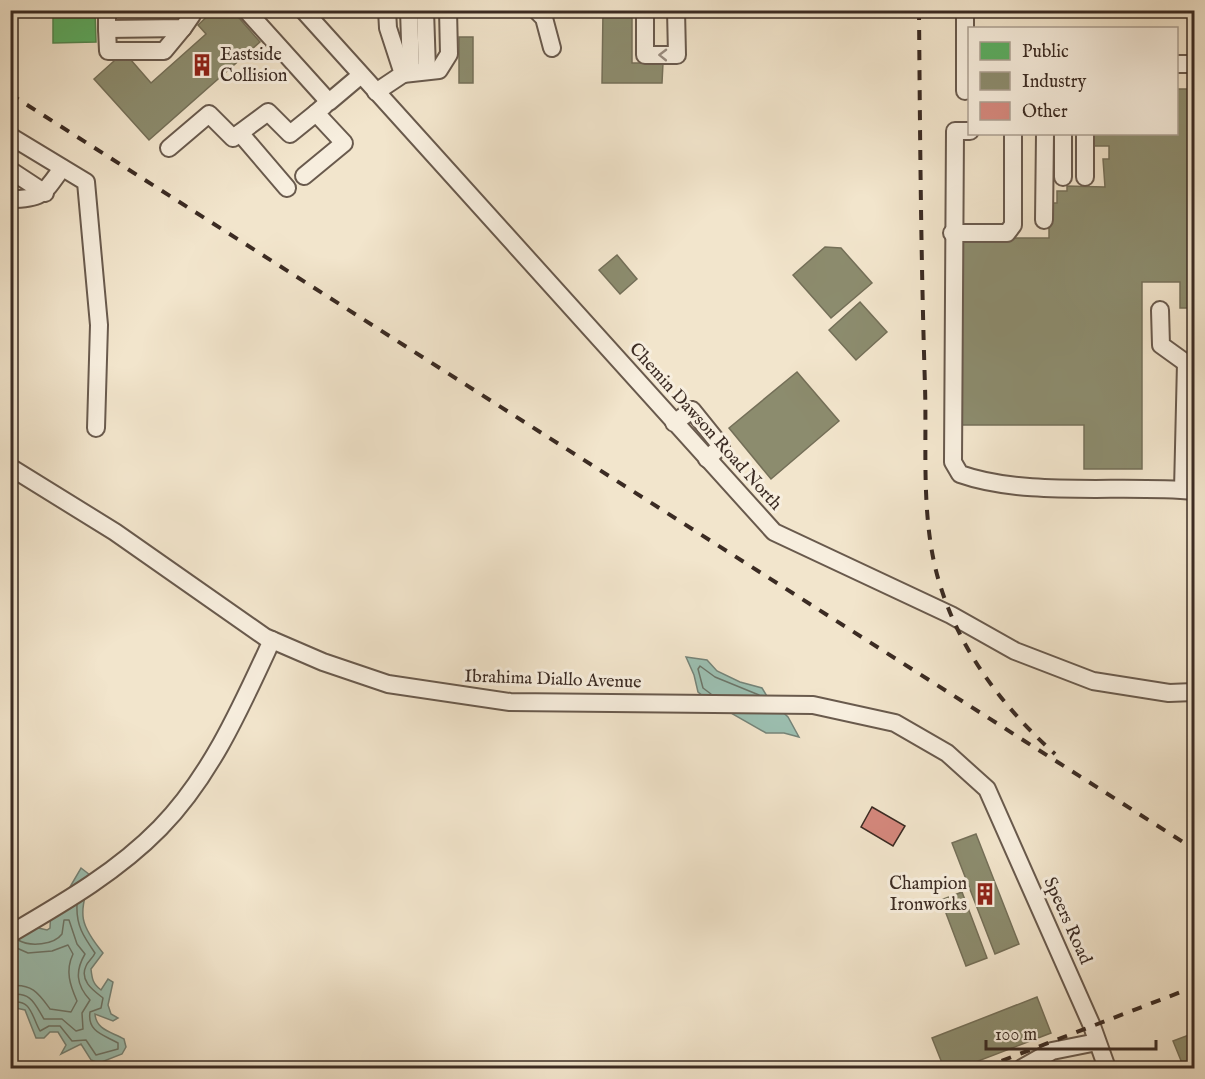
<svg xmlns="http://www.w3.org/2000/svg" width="1205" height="1079" font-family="'IM FELL English',serif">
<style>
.water{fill:#9cc0b2;stroke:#758479;stroke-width:1.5}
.public{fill:#5aae61;stroke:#51874e;stroke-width:1.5}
.industry{fill:#8c8c6e;stroke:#746f58;stroke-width:1.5}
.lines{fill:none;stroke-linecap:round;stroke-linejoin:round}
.shore{stroke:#6c766a;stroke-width:1.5}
.building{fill:#d5887d;stroke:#3b2b23;stroke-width:1.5}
.minor-casing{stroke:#695a4d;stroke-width:20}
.minor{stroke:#f7eede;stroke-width:16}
.rail{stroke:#3b2b23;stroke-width:4;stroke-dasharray:10 10;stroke-linecap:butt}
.oneway{stroke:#998c80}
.labels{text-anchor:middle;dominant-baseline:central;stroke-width:6;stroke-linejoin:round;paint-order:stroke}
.poi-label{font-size:18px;fill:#3b2b23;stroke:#f7eede;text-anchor:start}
.street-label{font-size:18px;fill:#3b2b23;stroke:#f7eede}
</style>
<rect width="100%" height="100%" fill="#f2e5cc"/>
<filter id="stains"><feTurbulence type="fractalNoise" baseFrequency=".00333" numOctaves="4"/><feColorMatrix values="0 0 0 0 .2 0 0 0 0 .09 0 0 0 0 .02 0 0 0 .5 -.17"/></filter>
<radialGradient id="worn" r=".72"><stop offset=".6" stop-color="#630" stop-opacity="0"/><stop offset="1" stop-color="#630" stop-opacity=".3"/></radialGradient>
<g class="water">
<polygon points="686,657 707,660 717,671 740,682 762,688 768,698 788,717 799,737 784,733 766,733 708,700 698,692 694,675"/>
<path d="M81 868 90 875C81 914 76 920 103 953L91 969C92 979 93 984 101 990L108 979 113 982 108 1005 111 1014 118 1018 113 1021 95 1014C96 1030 112 1032 124 1039L126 1047 122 1054 99 1063 91 1060 81 1044 61 1054 66 1045 58 1032H50L44 1038H36L25 1010 16 1008 11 1010 10 913 21 924 47 930 50 928 51 907 70 887Z"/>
</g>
<polygon class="public" points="53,10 95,10 96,42 53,43"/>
<g class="industry">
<polygon points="214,10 232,10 260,42 149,140 94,79 124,52 151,83 206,34 198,25"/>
<polygon points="603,10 632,10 632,63 663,63 662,83 602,83"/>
<rect x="459" y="37" width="14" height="46"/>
<polygon points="1176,89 1194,89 1194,304 1193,308 1180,308 1180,282 1142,282 1142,469 1084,469 1084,425 957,425 957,238 1049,238 1049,203 1057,203 1057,191 1067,191 1067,186 1105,187 1103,159 1109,159 1109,146 1094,146 1094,134 1176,134"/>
<polygon points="825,247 841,248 872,283 831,318 793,275"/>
<polygon points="617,255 637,279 620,294 599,270"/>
<polygon points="860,302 887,332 856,360 829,330"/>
<polygon points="797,372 839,421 771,479 729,428"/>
<polygon points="976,834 1019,944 995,954 952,843"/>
<polygon points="962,892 987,958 966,966 941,900"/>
<polygon points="1037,997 1051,1033 960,1068 944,1068 932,1038"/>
<polygon points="1194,1033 1194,1068 1184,1068 1173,1041"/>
</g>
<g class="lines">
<g class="shore">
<polyline points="711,694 703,688 698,669 700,666 715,677 759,695"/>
<path d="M10 945 28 953 52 951 68 945 73 954C65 971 70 985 77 1001L71 1012 50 1009C39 994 32 983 10 986"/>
<path d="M10 995C32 991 35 1005 44 1019H62L76 1031 83 1029 82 1013 90 1000C76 985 75 971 85 954L77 944 69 920H64L62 934C54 945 30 947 18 940"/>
<path d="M10 1003C31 997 32 1017 40 1031L49 1026H60L72 1041 86 1040 96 1055 118 1049V1043C104 1035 87 1032 90 1012L101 1008 103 998C94 991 79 981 86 966 88 961 93 958 95 953 84 937 76 926 77 905"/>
</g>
</g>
<polygon class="building" points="872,807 905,826 893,846 861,827"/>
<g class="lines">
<g class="minor-casing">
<g id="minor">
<polyline points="107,10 107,29 183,28 192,15 192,10"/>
<polyline points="246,10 329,102 361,75"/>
<polyline points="303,10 774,532 951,615 1015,651 1093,681 1169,693 1194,692"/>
<polyline points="409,10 411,71"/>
<polyline points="425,10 427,70"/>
<polyline points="536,10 544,18 552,48"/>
<polyline points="645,10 645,55 677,55 676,10"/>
<polyline points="107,29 108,51 164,51 183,28"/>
<polyline points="1176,64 1194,64"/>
<polyline points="403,74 439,70 449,54 448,10"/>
<polyline points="965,91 965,10"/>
<polyline points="376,92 403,74 388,28 387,10"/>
<path d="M970 131H955L953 462 960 474C1028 498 1121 484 1194 491"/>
<polyline points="240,133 287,188"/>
<polyline points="1063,134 1063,177"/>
<polyline points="1085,134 1085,177"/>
<polyline points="10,136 86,182 99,325 96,428"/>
<polyline points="169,148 209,114 233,138 268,112 290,134 316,113"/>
<polyline points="10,170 45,193"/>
<polyline points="304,176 344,143 316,113 324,106"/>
<path d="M10 199C43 199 44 193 62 168"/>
<polyline points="1044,220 1045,134"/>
<polyline points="952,233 1007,233 1013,225 1013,134"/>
<polyline points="1160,310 1161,345 1186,363"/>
<polyline points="674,423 692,410 721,446 707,459"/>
<polyline points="10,467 115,532 265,637 323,662 388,684 510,702 813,705 895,723 947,753 987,789 1092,1026 1107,1068"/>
<polyline points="1183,490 1186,363 1194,363"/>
<path d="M10 934C63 903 117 872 160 828 211 776 242 705 272 640"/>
<polyline points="1022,1068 1052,1051 1097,1042"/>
</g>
</g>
<use href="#minor" class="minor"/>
<g class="rail">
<path d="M919 10C920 136 921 261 925 386 927 452 920 524 941 588 962 654 1004 708 1055 754"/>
<polyline points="10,94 1194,849"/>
<polyline points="983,1068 1194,987"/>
<polyline points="1033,1068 1049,1059"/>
</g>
</g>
<defs><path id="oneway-chevron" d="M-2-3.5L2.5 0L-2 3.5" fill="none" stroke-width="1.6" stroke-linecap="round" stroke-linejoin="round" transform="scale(1.5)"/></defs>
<use class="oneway" href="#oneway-chevron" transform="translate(663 55) rotate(-179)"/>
<defs>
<g id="building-bare" transform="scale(1.8)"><path d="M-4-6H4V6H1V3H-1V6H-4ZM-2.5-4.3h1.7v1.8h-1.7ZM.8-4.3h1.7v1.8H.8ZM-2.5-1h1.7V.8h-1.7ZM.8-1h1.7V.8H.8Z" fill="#8f2418" stroke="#f7eede" stroke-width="2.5" paint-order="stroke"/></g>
</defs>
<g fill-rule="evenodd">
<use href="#building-bare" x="202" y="65"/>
<use href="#building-bare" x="985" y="894"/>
</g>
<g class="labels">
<g class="poi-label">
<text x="220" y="55">Eastside<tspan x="220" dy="21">Collision</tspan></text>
<text x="967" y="884" text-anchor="end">Champion<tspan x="967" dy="21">Ironworks</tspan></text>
</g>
<g class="street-label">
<text transform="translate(705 427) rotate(48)">Chemin Dawson Road North</text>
<text transform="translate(553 680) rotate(2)">Ibrahima Diallo Avenue</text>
<text transform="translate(1067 921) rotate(66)">Speers Road</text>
</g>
</g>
<rect width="1205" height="1079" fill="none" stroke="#f2e5cc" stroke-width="36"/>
<rect x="12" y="12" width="1181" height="1055" fill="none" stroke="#3b2b23" stroke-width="3"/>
<rect x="18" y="18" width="1169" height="1043" fill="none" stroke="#3b2b23" stroke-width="1.5"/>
<rect x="968" y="27" width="210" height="108" fill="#f7eede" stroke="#aca093" stroke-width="1.5"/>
<rect x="980" y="42" width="30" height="18" fill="#5aae61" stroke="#aca093" stroke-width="1.5"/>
<text x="1022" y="57" font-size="18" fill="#3b2b23">Public</text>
<rect x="980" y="72" width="30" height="18" fill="#8c8c6e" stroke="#aca093" stroke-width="1.5"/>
<text x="1022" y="87" font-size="18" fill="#3b2b23">Industry</text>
<rect x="980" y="102" width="30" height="18" fill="#d5887d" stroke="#aca093" stroke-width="1.5"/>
<text x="1022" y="117" font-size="18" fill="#3b2b23">Other</text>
<path d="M986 1040v9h170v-9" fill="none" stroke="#3b2b23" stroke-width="3"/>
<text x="995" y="1040" font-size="18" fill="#3b2b23" stroke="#f7eede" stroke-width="4.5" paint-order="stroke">100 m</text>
<rect width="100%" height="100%" filter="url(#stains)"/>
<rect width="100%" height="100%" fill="url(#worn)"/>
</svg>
